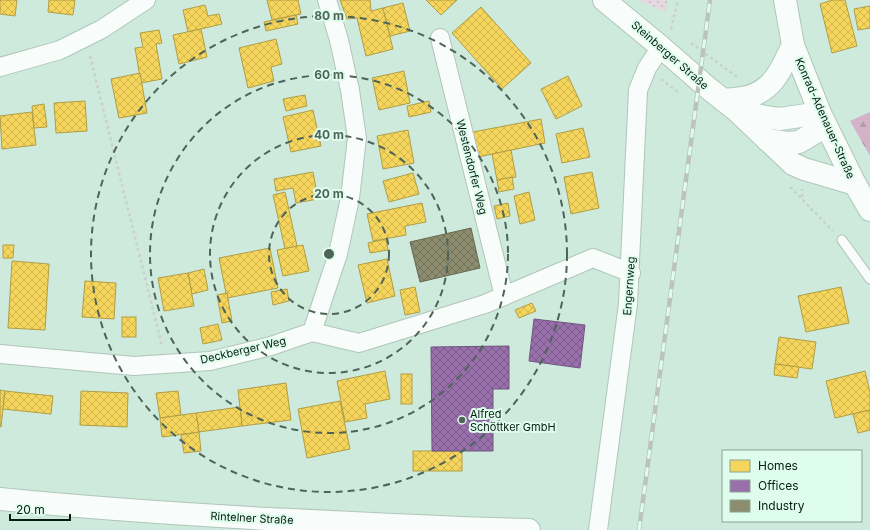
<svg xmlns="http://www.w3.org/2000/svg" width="870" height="530" font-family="Inter,sans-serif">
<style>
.grass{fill:url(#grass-dots)}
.forest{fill:url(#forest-firs)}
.homes{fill:url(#homes-cross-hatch);stroke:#af9e46}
.offices{fill:url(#offices-cross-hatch);stroke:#6e577e}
.industry{fill:url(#industry-cross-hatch);stroke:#656a53}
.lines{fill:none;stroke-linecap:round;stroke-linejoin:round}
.service-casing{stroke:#b0c6ba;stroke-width:11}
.minor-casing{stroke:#b0c6ba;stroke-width:20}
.tertiary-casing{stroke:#b0c6ba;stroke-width:24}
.secondary-casing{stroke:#b0c6ba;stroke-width:24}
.primary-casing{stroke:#b0c6ba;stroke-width:24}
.path{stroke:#c9d0cd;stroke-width:2.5;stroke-dasharray:3 3;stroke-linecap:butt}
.service{stroke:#f8fcfa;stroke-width:9}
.minor{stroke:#f8fcfa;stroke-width:18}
.tertiary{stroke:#f8fcfa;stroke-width:22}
.secondary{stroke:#f8fcfa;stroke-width:22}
.primary{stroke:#f8fcfa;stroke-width:22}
.rail-casing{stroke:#bbc2bf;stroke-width:4.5}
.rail{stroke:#dffded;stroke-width:3;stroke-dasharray:9;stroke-linecap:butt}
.ring{fill:none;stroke:#4e645a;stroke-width:2;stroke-dasharray:7 5}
.poi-dot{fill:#4e645a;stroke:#dffded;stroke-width:1.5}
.labels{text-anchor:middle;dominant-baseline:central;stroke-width:4;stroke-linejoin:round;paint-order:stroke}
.street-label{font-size:11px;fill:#091c14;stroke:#dffded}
.poi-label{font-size:11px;fill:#091c14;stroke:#dffded;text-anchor:start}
.centre{fill:#4e645a;stroke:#dffded;stroke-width:2}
.ring-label{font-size:12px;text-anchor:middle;font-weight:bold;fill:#4e645a;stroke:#dffded;stroke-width:4;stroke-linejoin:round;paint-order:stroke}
</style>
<defs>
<pattern id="grass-dots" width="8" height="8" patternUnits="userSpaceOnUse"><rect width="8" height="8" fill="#e6d8e1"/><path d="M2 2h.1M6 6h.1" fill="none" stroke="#c4b9c0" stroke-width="1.8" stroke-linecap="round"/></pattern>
<pattern id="forest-firs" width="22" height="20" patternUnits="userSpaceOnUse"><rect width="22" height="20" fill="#d4b3c9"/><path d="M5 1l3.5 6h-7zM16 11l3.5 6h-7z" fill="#b599ac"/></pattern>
<pattern id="homes-cross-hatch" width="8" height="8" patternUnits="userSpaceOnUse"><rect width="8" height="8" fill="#f6d55c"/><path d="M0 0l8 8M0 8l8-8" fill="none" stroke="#d2b64f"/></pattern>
<pattern id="offices-cross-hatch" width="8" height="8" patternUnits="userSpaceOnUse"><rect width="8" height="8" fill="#9970ab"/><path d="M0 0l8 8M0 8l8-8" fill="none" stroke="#7b5b8a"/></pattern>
<pattern id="industry-cross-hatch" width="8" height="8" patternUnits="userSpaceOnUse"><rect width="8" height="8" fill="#8c8c6e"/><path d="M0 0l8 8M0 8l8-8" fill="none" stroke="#717259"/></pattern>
</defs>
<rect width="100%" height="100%" fill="#ceeadc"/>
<polygon class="grass" points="639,0 668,0 665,12"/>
<polygon class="forest" points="870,112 870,156 850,121"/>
<g class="homes">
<polygon points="0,0 17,0 15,16 0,14"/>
<polygon points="49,0 75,0 73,15 48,12"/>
<polygon points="267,0 298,0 301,14 272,20"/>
<polygon points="340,0 370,0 371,11 383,8 393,49 366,56 357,18 347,19"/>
<polygon points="426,0 457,0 441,15"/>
<polygon points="832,0 845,0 857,46 832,53 820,4"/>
<polygon points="403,3 410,31 390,36 383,8"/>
<polygon points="205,5 208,16 219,14 222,24 188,32 183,10"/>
<polygon points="870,6 870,28 858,30 854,9"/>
<polygon points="481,7 531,63 502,89 452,33"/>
<polygon points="296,15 298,24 266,31 264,22"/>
<polygon points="201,29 207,57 179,64 173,35"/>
<polygon points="159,30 162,43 156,44 162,79 141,83 135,48 143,47 140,33"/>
<polygon points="276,39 282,64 271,67 274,81 248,88 239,48"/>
<polygon points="404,71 410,103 379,110 372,78"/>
<polygon points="140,73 147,113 119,118 111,79"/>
<polygon points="568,76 582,106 556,119 541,89"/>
<polygon points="305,95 307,106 286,111 283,99"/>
<polygon points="85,101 87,131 56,133 54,103"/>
<polygon points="429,101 431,112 409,117 407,106"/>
<polygon points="44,104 47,127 34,128 32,106"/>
<polygon points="313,110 321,146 291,152 283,117"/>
<polygon points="32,112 36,145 2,149 0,116"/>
<polygon points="541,119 545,143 478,157 473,132"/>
<polygon points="583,128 590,157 562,163 556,134"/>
<polygon points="408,130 414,163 383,169 377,136"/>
<polygon points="511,150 516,177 497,180 492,154"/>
<polygon points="313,172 318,199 296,203 293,188 276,191 274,179"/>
<polygon points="592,172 599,208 571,214 564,177"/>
<polygon points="413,173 419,194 389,202 383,181"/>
<polygon points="512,177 514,189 499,192 497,180"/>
<polygon points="285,192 297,246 285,249 273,195"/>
<polygon points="529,192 535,220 520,224 514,196"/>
<polygon points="422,203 426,222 405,226 406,235 373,241 367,214"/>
<polygon points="508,203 510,216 497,219 494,206"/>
<polygon points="386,239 388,250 370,253 368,243"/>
<polygon points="3,245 14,245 13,258 3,258"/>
<polygon points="303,245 309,271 283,276 277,250"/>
<polygon points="270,248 278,288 227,298 219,258"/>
<polygon points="387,259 395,296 367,303 358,265"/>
<polygon points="12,261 49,264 45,330 8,328"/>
<polygon points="204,269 208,290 192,294 188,273"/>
<polygon points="188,273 194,306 164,311 158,278"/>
<polygon points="85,281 116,283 114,319 82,317"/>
<polygon points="415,287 420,312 405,315 400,290"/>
<polygon points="841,287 849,323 806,332 798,296"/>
<polygon points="287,289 289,301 273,305 271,292"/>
<polygon points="227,293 232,321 222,323 217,295"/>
<polygon points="532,303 536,311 519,318 515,310"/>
<rect x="122" y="317" width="14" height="20"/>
<polygon points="218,324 222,340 203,344 200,328"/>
<polygon points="779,337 816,342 812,369 775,364"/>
<polygon points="775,364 799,367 797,378 774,375"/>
<polygon points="385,371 390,399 365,404 367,418 345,422 337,381"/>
<polygon points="865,371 870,393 870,410 835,418 826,381"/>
<rect x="401" y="374" width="11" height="30"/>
<polygon points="286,383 291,420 242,426 238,390"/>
<polygon points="0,390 5,391 1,427 0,426"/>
<polygon points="5,391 53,396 51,414 3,409"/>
<polygon points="81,391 128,393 127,427 80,425"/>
<polygon points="178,391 181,415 160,418 156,393"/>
<polygon points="340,401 350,449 307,458 298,409"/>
<polygon points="240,407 242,426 199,432 196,413"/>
<polygon points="870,410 870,430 858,433 853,414"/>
<polygon points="196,413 199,432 162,437 160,418"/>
<polygon points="199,432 201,451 184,453 181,435"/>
<rect x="413" y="451" width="49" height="20"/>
</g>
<g class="offices">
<polygon points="534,319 585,325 580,368 529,361"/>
<polygon points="509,346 509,389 493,389 493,451 432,451 431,347"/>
</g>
<polygon class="industry" points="471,228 480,268 420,282 410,242"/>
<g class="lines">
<g class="service-casing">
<polyline id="service" points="842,240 870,279"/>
</g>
<g class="minor-casing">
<g id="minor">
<polyline points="440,38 504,296"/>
<polyline points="0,67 60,50 102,29 146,0"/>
<polyline points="312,332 359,343 485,304 593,258 631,273"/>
<polyline points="0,354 134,366 210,361 271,346 312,332 338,254 350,198 357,138 350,90 339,40 327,0"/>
<polyline points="598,530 628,304 638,90 647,68 661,47"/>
</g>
</g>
<g class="tertiary-casing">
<g id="tertiary">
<polyline points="604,0 661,47 708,88 736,110 793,164 804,169 855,184"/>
<path d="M723 100C731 99 740 99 748 97 775 89 782 67 793 45"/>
<polyline points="737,110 765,117 780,119 820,113"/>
<polyline points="767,140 788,143 799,142 826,126"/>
</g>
</g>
<g class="secondary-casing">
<polyline id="secondary" points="785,0 793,45 820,113 855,184 870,210"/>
</g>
<g class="primary-casing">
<path id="primary" d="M0 499C89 508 179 514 269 519 356 523 442 528 529 530"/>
</g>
<g class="path">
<polyline points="671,29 678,0"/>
<polyline points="691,43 737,77"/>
<polyline points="90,56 162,346"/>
<polyline points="661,79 678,92"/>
<polyline points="790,187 833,231"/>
<polyline points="802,197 802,189"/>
</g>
<use href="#service" class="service"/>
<use href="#minor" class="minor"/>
<use href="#tertiary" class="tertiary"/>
<use href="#secondary" class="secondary"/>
<use href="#primary" class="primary"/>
<g class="rail-casing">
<polyline id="rail" points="639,530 710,0"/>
</g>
<use href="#rail" class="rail"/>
</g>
<g class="ring">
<circle cx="329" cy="254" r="60"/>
<circle cx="329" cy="254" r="119"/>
<circle cx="329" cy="254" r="179"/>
<circle cx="329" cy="254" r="238"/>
</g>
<circle class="poi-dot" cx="462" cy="420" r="4"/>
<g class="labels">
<g class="street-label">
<text transform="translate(670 55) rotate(41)">Steinberger Straße</text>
<text transform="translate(825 118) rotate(66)">Konrad-Adenauer-Straße</text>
<text transform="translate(472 167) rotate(76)">Westendorfer Weg</text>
<text transform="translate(629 286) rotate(-86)">Engernweg</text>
<text transform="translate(243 350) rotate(-13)">Deckberger Weg</text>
<text transform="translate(252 518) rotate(3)">Rintelner Straße</text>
</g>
<g class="poi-label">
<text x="470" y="414">Alfred<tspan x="470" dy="13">Schöttker GmbH</tspan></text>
</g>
</g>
<circle cx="329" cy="254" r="6" class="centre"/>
<g class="ring-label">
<text x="329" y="20">80 m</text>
<text x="329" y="79">60 m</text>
<text x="329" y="139">40 m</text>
<text x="329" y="198">20 m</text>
</g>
<rect x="722" y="450" width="140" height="72" fill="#dffded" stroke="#89a396"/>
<rect x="730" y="460" width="20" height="12" fill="#f6d55c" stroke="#89a396"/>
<text x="758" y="470" font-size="12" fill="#091c14">Homes</text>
<rect x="730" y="480" width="20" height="12" fill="#9970ab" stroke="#89a396"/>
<text x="758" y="490" font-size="12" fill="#091c14">Offices</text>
<rect x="730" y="500" width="20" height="12" fill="#8c8c6e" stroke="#89a396"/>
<text x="758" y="510" font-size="12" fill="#091c14">Industry</text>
<path d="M10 514v6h60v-6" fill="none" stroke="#091c14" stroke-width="2"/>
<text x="16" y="514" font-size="12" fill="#091c14" stroke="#dffded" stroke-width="3" paint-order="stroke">20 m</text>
</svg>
